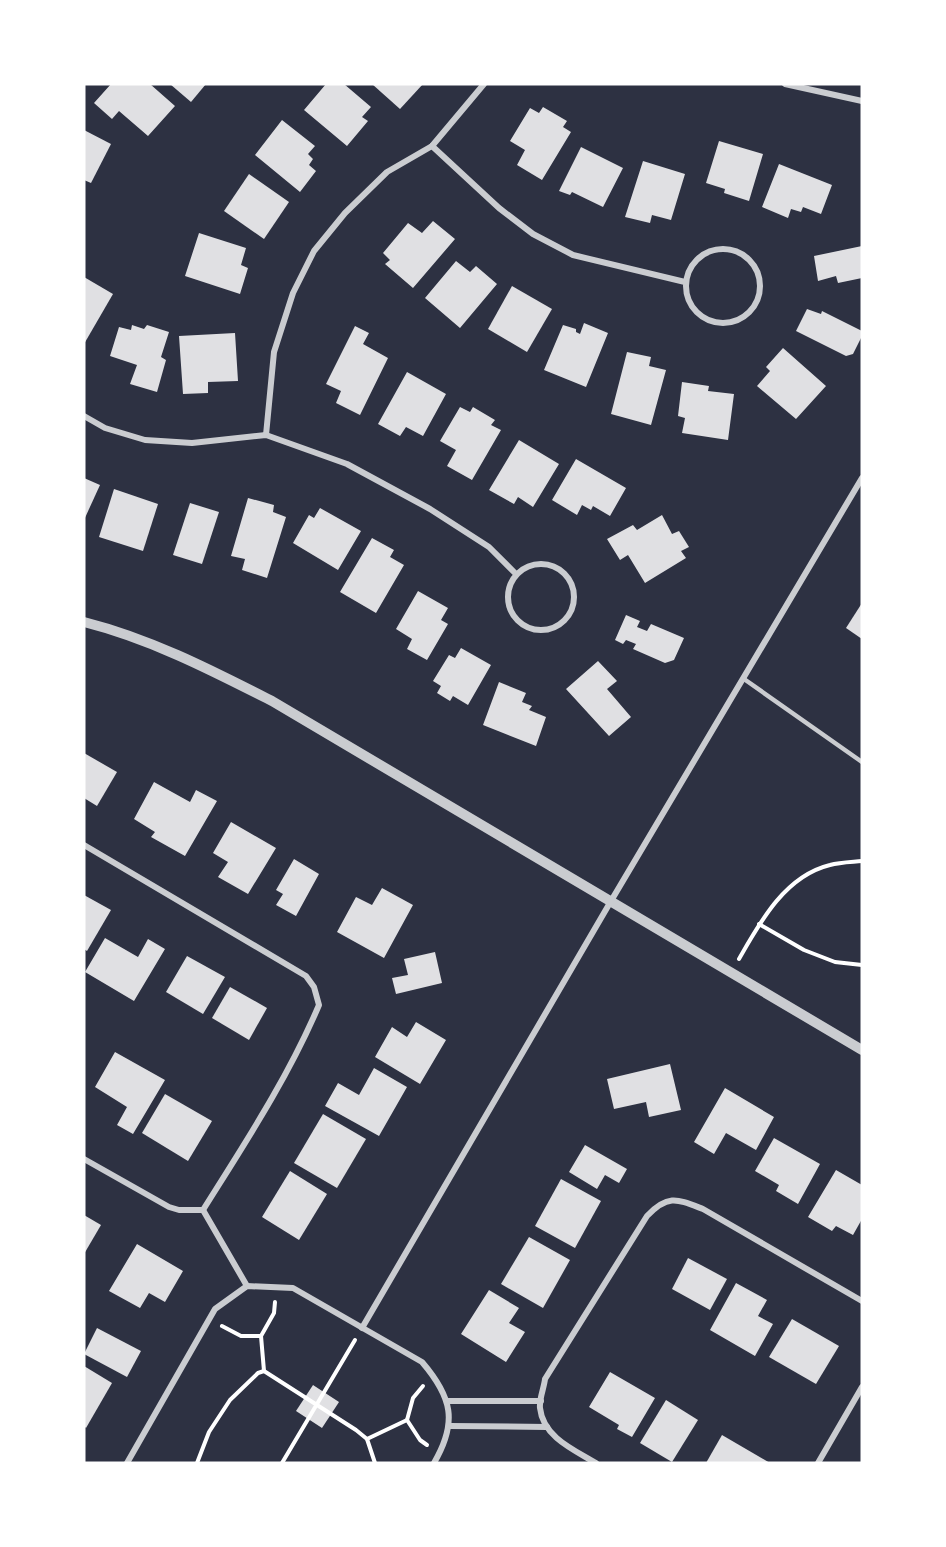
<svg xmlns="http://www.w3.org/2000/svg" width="946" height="1547" font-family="'Fira Sans Condensed',sans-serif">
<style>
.building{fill:#e0e0e3}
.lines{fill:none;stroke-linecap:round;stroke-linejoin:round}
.path{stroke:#fff;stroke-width:4}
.service{stroke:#caccd0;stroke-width:4.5}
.minor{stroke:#caccd0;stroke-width:6}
.tertiary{stroke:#caccd0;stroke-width:10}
</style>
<rect width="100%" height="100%" fill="#2d3142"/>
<g class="building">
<polygon points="111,84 150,84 175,106 148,136 119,111 112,119 94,103"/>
<polygon points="170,84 206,84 191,102"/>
<polygon points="326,84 344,84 371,107 362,117 368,121 347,146 304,110"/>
<polygon points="372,84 423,84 400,109"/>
<polygon points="543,107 567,121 563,127 571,132 542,180 517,165 525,150 510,141 530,108 539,113"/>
<polygon points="282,120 315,146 308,154 313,159 309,165 316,171 300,192 255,155"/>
<polygon points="84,130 111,144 91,183 84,180"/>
<polygon points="719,141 763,154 749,201 724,193 725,189 706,183"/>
<polygon points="581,147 623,168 603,207 572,192 570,195 559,191"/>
<polygon points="643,161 685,174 671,220 652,215 650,223 625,217"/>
<polygon points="779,164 832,185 821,214 803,207 801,212 791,209 788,218 762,207"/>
<polygon points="249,174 289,202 264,239 224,211"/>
<polygon points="433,221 455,239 413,288 385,264 390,260 383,253 408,223 422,233"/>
<polygon points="199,233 246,248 241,265 248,268 240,294 185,276"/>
<polygon points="862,246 862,278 838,283 836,276 818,281 814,256"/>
<polygon points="456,261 470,272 476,266 497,284 460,328 425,298"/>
<polygon points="84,277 113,294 84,344"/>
<polygon points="512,286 552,309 527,352 488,329"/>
<polygon points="807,309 821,314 822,311 862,331 862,336 853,354 846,356 796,331"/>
<polygon points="584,323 608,333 586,387 544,370 563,325 576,329 576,332 580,334"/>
<polygon points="132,325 144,329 147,325 169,332 161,357 166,360 157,392 130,384 137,365 110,356 119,327 131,330"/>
<polygon points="355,326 369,333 363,344 388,358 360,415 336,403 341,391 326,384"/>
<polygon points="235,333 238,381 208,382 208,393 183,394 179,336"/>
<polygon points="783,348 826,386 796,419 757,386 770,371 766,367"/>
<polygon points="627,352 651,357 649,366 666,370 651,425 611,414"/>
<polygon points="407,372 446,394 423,436 406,427 400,436 378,424"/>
<polygon points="682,382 709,386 708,391 734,394 728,440 682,433 685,418 678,416"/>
<polygon points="460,407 470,412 473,407 495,420 491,425 501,430 472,480 447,466 456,450 440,441"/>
<polygon points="519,440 559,464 533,507 518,497 514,504 489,490"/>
<polygon points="576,459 626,488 610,516 593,506 591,510 582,505 577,515 552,500"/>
<polygon points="84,478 100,485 84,520"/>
<polygon points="114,489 158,504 143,551 99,537"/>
<polygon points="248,498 274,505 273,512 286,517 267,578 242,570 245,559 231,556"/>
<polygon points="190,503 219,512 202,564 173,555"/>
<polygon points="320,508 361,531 338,570 293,543 309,515 314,518"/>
<polygon points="662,515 672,534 679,531 689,547 681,551 686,558 645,583 628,555 620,560 607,539 633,525 637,530"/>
<polygon points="372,538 394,550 390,557 404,565 376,613 340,592"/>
<polygon points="418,591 448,608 441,620 448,624 427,660 407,649 412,639 396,629"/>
<polygon points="862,603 862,639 846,628"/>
<polygon points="626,615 640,621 637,627 647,631 651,624 684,638 674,660 665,663 633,649 636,644 626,640 623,644 615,640"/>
<polygon points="461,648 491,665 468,705 453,696 450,701 437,693 441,686 433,681 449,655 455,658"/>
<polygon points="598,661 617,681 607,689 631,717 609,736 566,689"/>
<polygon points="499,682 526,693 522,702 532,706 529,710 546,717 536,746 483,725"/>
<polygon points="84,753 117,772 97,806 84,798"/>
<polygon points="154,782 190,802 196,790 217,801 185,856 151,837 155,832 134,819"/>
<polygon points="231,822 276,848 248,894 218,877 228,862 213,853"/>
<polygon points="294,859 319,874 296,916 276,905 283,894 276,890"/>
<polygon points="382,888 413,905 384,958 337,932 356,897 372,905"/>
<polygon points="84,895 111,910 87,951 84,949"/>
<polygon points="105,938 138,957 148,939 165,949 134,1001 85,972"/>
<polygon points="435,952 442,983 396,994 392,978 408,975 404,959"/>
<polygon points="187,956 225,977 203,1014 166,992"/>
<polygon points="230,987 267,1008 249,1040 212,1018"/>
<polygon points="416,1022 446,1040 420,1084 375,1057 392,1027 407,1037"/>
<polygon points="115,1052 165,1080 133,1134 117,1125 127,1107 95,1087"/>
<polygon points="670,1064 681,1110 649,1117 646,1102 614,1109 607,1079"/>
<polygon points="374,1068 407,1087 379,1136 325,1106 338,1083 359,1095"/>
<polygon points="725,1088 774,1117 756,1150 726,1133 714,1154 694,1142"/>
<polygon points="165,1094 212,1121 188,1161 142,1133"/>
<polygon points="323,1114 366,1139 337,1188 294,1163"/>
<polygon points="774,1138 820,1164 798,1204 776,1191 779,1185 755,1171"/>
<polygon points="585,1145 627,1169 619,1183 605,1175 597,1189 569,1172"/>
<polygon points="836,1170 862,1185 862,1219 853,1235 836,1226 832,1231 808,1217"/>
<polygon points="290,1171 327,1194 299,1240 262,1217"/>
<polygon points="561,1179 601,1201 575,1248 535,1226"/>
<polygon points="84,1215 101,1225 84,1254"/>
<polygon points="529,1237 570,1260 543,1308 501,1284"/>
<polygon points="137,1244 183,1271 165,1302 149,1293 140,1308 109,1291"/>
<polygon points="688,1258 727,1279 710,1310 672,1289"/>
<polygon points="736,1283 767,1300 758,1316 773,1324 755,1356 710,1330"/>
<polygon points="489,1290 519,1308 509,1323 525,1332 506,1362 461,1334"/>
<polygon points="792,1319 839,1346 816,1384 769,1357"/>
<polygon points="97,1328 141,1351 127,1377 84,1354"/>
<polygon points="84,1366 112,1383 86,1428 84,1426"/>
<polygon points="610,1372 655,1398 632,1437 617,1429 619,1425 589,1407"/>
<polygon points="313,1385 339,1402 322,1428 296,1411"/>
<polygon points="666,1400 698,1420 672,1462 640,1443"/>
<polygon points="722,1435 770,1463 706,1463"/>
</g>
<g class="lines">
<g class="path">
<polyline points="759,924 804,950 835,962 862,965"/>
<path d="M739 959C760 922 785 876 830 865 840 862 852 862 862 861"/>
<polyline points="275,1302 274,1313 261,1336 264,1371 356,1430 367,1439 375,1463"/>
<polyline points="222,1326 241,1336 261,1336"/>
<polyline points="407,1420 413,1398 423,1386"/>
<polyline points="367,1439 407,1420 420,1440 427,1445"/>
<polyline points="197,1463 209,1432 230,1400 258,1373 264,1371"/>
<polyline points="282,1463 355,1340"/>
</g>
<polyline class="service" points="744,679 862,762"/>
<g class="minor">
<polyline points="785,84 862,101"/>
<polyline points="432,146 499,208 533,234 573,255 685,282"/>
<circle cx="723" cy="286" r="37"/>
<polyline points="84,416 105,428 145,440 192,443 266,435 347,464 430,509 489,547 516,574"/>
<polyline points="266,435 274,352 293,293 314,251 345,213 387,172 432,146 484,84"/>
<circle cx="541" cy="597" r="33"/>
<path d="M84 845 306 976 314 987 319 1005C288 1078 245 1143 203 1210H179L169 1207 84 1159"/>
<polyline points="203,1210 247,1286"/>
<polyline points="362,1328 611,901 862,478"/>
<polyline points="448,1401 541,1401"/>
<polyline points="450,1426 547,1427"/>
<path d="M127 1463 215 1309 247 1286 293 1288 422 1362C452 1397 458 1422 434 1463"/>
<path d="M596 1463C574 1450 543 1437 540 1408 539 1399 544 1388 545 1379L647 1216C668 1194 677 1199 703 1209L862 1301"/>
<polyline points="818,1463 862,1387"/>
</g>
<path class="tertiary" d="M84 622C151 639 211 670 272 701L862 1050"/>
</g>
<rect width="946" height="1547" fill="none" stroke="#ffffff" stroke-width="171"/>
</svg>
